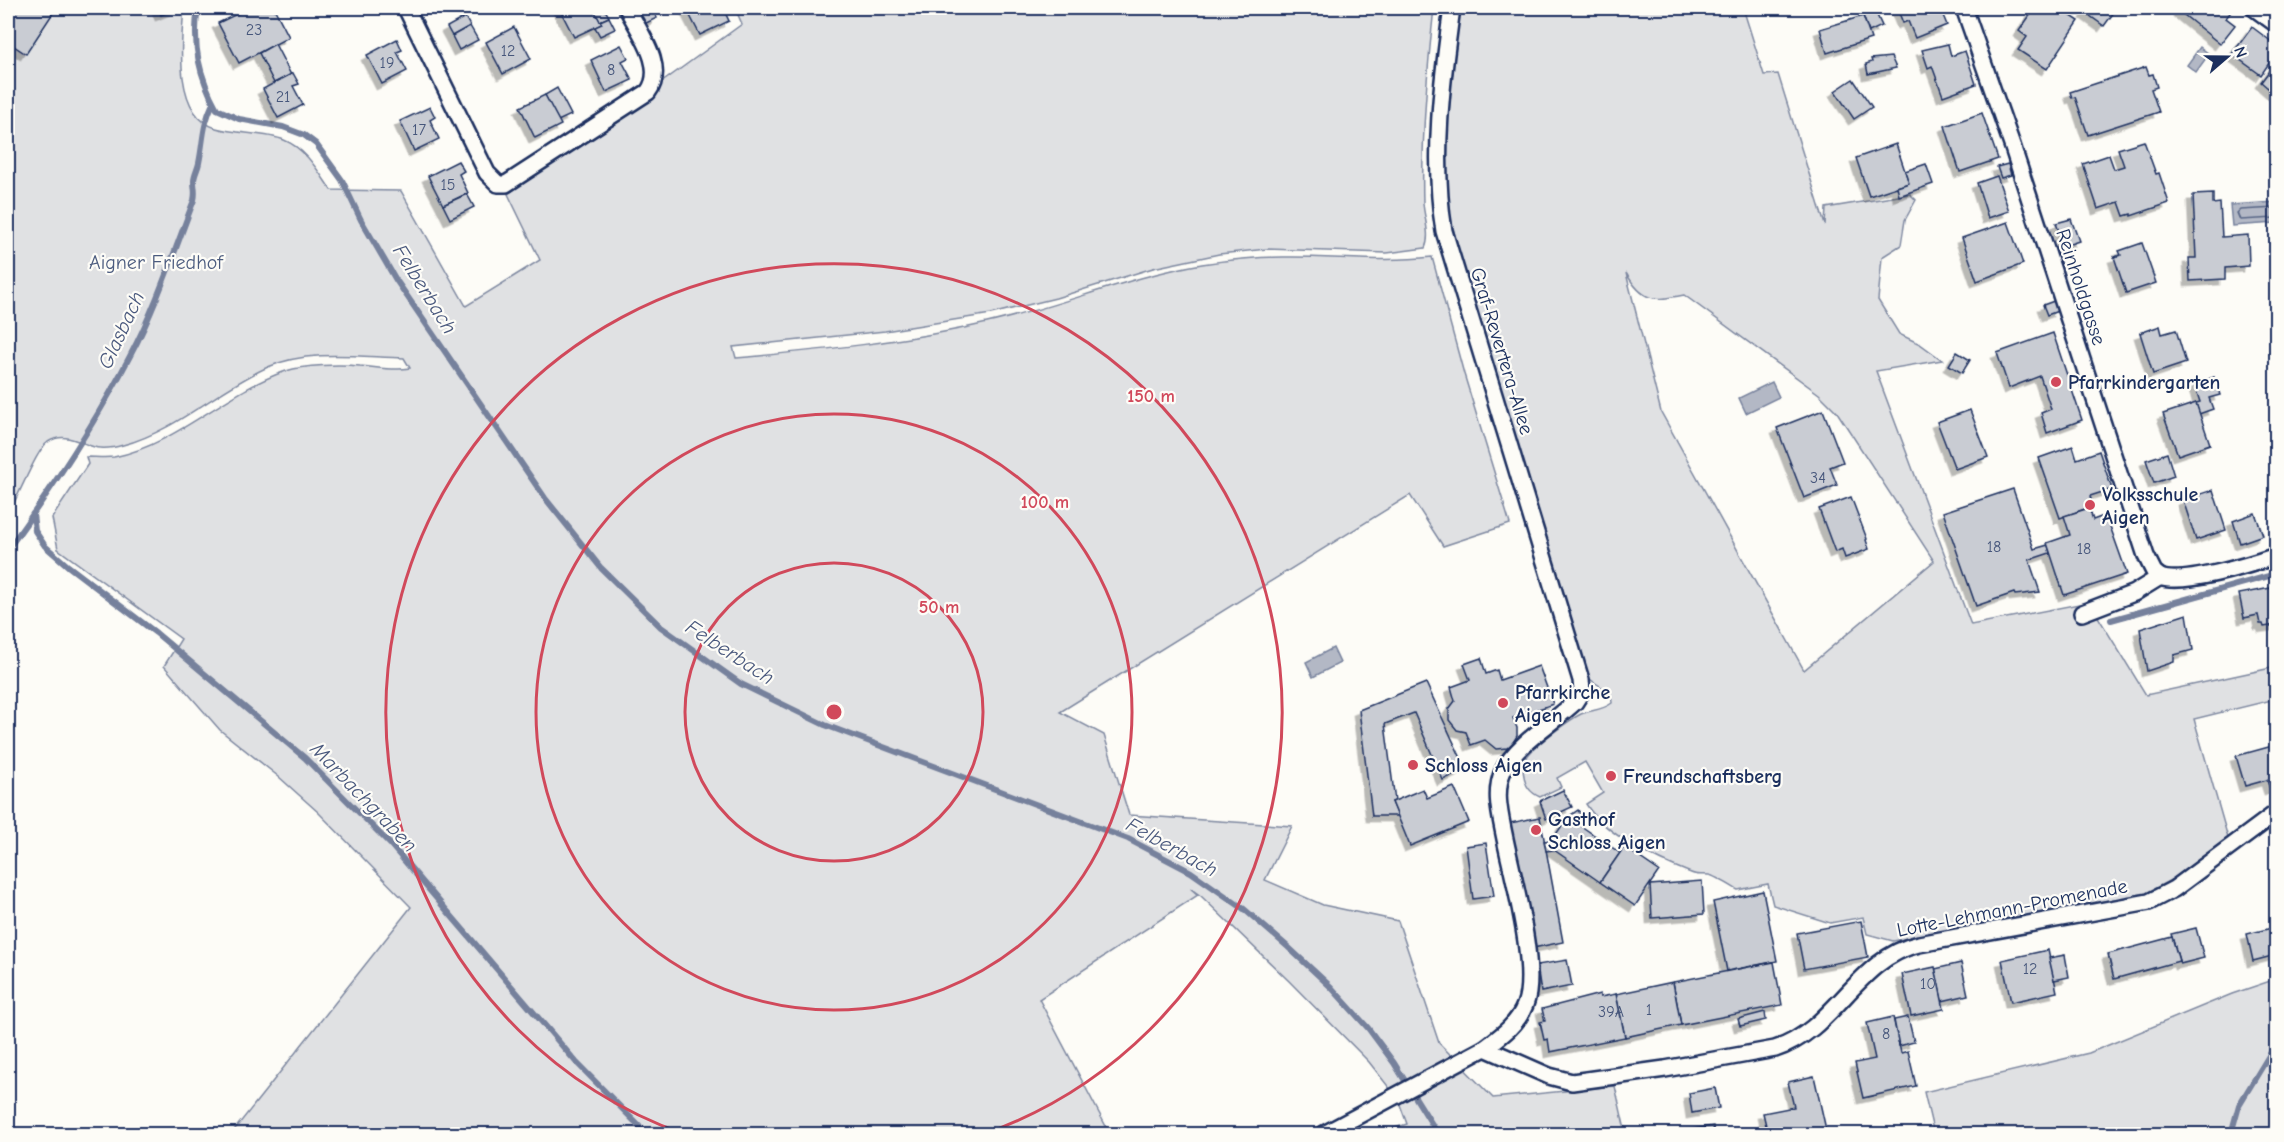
<svg xmlns="http://www.w3.org/2000/svg" width="2284" height="1142" font-family="'Comic Neue',sans-serif">
<style>
.green{fill:#e0e1e3;stroke:#7e88a0;stroke-width:1.5;fill-rule:evenodd}
.water{fill:#b3b8c5;stroke:#76819c;stroke-width:1.5}
.lines{fill:none;stroke-linecap:round;stroke-linejoin:round}
.shore{stroke:#586687;stroke-width:1.5}
.stream{stroke:#76819c;stroke-width:6}
.building{fill:#c9ccd3;stroke:#1b2f5e;stroke-width:1.5;filter:url(#shadow)}
.street-casing{stroke:#1b2f5e;stroke-width:20}
.street{stroke:#fdfcf7;stroke-width:15}
.ring{fill:none;stroke:#d1495b;stroke-width:3}
.poi-dot{fill:#d1495b;stroke:#fdfcf7;stroke-width:2}
.labels{text-anchor:middle;dominant-baseline:central;stroke-width:4.5;stroke-linejoin:round;paint-order:stroke}
.number-label{font-size:16px;fill:#46567b}
.park-label{font-size:20px;fill:#4c5c7f;stroke:#fdfcf7}
.street-label{font-size:20px;fill:#1b2f5e;stroke:#fdfcf7}
.poi-label{font-size:20px;font-weight:bold;fill:#1b2f5e;stroke:#fdfcf7;text-anchor:start}
.water-label{font-size:21px;font-style:italic;fill:#49587d;stroke:#fdfcf7}
.centre{fill:#d1495b;stroke:#fdfcf7;stroke-width:3}
.ring-label{font-size:18px;text-anchor:middle;font-weight:bold;fill:#d1495b;stroke:#fdfcf7;stroke-width:4.5;stroke-linejoin:round;paint-order:stroke}
</style>
<defs>
<filter id="shadow"><feDropShadow dx="-5.5" dy="5.5" stdDeviation="0" flood-color="#0004"/></filter>
</defs>
<rect width="100%" height="100%" fill="#fdfcf7"/>
<filter id="ink" filterUnits="userSpaceOnUse"><feTurbulence type="fractalNoise" baseFrequency=".0167" numOctaves="2"/><feDisplacementMap in="SourceGraphic" scale="12" xChannelSelector="R" yChannelSelector="G"/><feConvolveMatrix kernelMatrix="1 2 1 2 8 2 1 2 1" color-interpolation-filters="sRGB"/></filter>
<g filter="url(#ink)">
<g class="green">
<path d="M8 8H184C181 42 173 115 216 128 236 134 267 133 284 140 306 149 318 171 331 190L401 191 466 306 540 260 508 194 742 24 735 8H1434C1427 71 1421 138 1423 203 1424 217 1431 236 1425 248L1387 253 1267 249 1219 254 1153 268 1056 298 991 314 885 331 733 347 736 358C821 350 905 342 987 323 1058 307 1131 276 1202 264 1228 260 1256 257 1283 257 1333 256 1382 263 1432 257L1464 374 1510 524 1443 546 1410 495 1060 712 1104 735 1129 815 1292 826 1265 880 1323 905 1398 921 1439 1043 1493 1098 1615 1086 1626 1134H1376L1407 1124 1398 1099 1369 1062 1289 981 1201 896 1190 888 1198 895 1039 999 1110 1134H231L411 907 318 812 279 777 220 730 164 666 181 639 58 549 52 518 88 464 86 457C95 457 105 458 114 457 178 444 226 391 286 371 305 365 340 364 360 366 376 367 394 371 410 368L404 358C360 357 309 349 268 367 218 389 176 431 123 445 113 448 101 450 91 446 76 441 64 432 48 442 36 450 19 497 8 513Z"/>
<path d="M1460 8H1743L1764 75 1778 74 1825 225 1826 208 1910 194 1916 200 1905 220 1901 245 1882 257 1878 300 1899 334 1920 344 1942 360 1876 371 1971 625 2089 602 2146 695 2276 667V699L2194 719 2228 838 2182 874 2146 893 1893 941 1867 934 1863 917 1830 923 1773 905 1768 884 1738 890C1731 886 1715 876 1709 875 1702 874 1697 876 1691 873 1657 860 1605 835 1586 804L1603 793 1585 762 1557 778 1561 787 1540 797C1531 793 1525 786 1524 776 1522 768 1523 761 1529 754 1538 743 1569 720 1581 714 1592 710 1603 710 1612 703 1611 682 1591 691 1582 666L1460 255C1456 238 1450 219 1448 201 1442 137 1451 71 1460 8ZM1626 273C1643 302 1653 301 1684 295L1819 394 1837 412 1934 561 1804 670 1661 412Z"/>
<polygon points="2276,979 2276,1134 1934,1134 1924,1092 2089,1053 2232,994"/>
</g>
<g class="water">
<polygon points="2200,47 2209,54 2196,72 2187,65"/>
<polygon points="2276,202 2276,223 2232,226 2230,205"/>
<polygon points="1772,382 1779,397 1746,413 1739,398"/>
<polygon points="1333,648 1340,663 1313,677 1306,662"/>
</g>
<g class="lines">
<polyline class="shore" points="2276,208 2240,210 2237,213 2240,220 2276,218"/>
<g class="stream">
<path d="M198 8C192 45 199 76 217 109L239 119 283 127 304 135 316 144 342 180 361 220 396 280 545 498 601 568 661 627 741 684 825 725 1128 839 1191 872 1244 909 1288 947 1331 987 1368 1028 1394 1063 1438 1134"/>
<polyline points="33,514 35,531 45,546 68,566 156,633 305,758 391,845 576,1062 647,1134"/>
<path d="M8 549C53 487 95 424 130 356 156 307 174 252 194 200 196 192 194 189 194 181 194 175 198 169 199 163 204 138 202 127 213 103"/>
<polyline points="2111,620 2276,574"/>
<polyline points="2231,1134 2239,1105 2276,1044"/>
</g>
</g>
<g class="building">
<polygon points="8,8 45,8 53,13 26,54 8,42"/>
<polygon points="158,8 176,8 176,9 161,15"/>
<polygon points="249,8 274,8 289,37 239,63 218,23"/>
<polygon points="559,8 593,8 602,24 574,37"/>
<polygon points="593,8 604,8 609,17 600,21"/>
<polygon points="636,8 651,8 657,18 644,24"/>
<polygon points="686,8 723,8 729,21 700,35"/>
<polygon points="1897,8 1940,8 1947,25 1915,38 1908,21 1903,23"/>
<polygon points="2039,8 2059,8 2079,21 2047,69 2018,50 2027,37 2019,31 2033,11 2035,13"/>
<polygon points="2090,8 2117,8 2104,26 2086,13"/>
<polygon points="2182,8 2234,8 2226,18 2235,25 2220,44 2179,11"/>
<polygon points="1875,11 1882,26 1869,32 1863,16"/>
<polygon points="1863,16 1871,39 1827,53 1820,29"/>
<polygon points="465,17 470,26 452,36 447,27"/>
<polygon points="609,17 615,29 600,36 595,27 602,24 600,21"/>
<polygon points="470,26 478,40 459,50 452,36"/>
<polygon points="514,27 531,59 503,74 486,42"/>
<polygon points="2252,27 2276,45 2276,53 2261,75 2232,54"/>
<polygon points="397,39 402,50 397,52 407,71 382,84 367,55"/>
<polygon points="275,44 291,75 274,83 259,53"/>
<polygon points="1948,44 1951,56 1965,51 1976,84 1943,96 1932,66 1928,68 1922,50"/>
<polygon points="621,45 628,58 622,61 632,80 606,92 591,60"/>
<polygon points="1891,57 1896,68 1868,74 1866,64 1872,62 1871,59"/>
<polygon points="2276,62 2276,95 2261,82"/>
<polygon points="2146,67 2149,75 2153,74 2157,87 2151,89 2159,112 2088,135 2075,97 2072,98 2070,92"/>
<polygon points="293,73 299,84 293,86 303,105 278,118 263,89"/>
<polygon points="1853,79 1872,107 1854,119 1835,91"/>
<polygon points="557,88 571,115 558,121 545,95"/>
<polygon points="545,95 561,125 535,138 520,107"/>
<polygon points="430,107 435,117 430,120 439,139 414,151 400,121"/>
<polygon points="1982,113 1998,159 1960,172 1945,126"/>
<polygon points="2144,141 2156,174 2159,173 2169,203 2131,216 2131,214 2124,216 2119,202 2098,209 2083,164 2109,155 2114,169 2124,166 2118,149"/>
<polygon points="1896,144 1909,183 1869,196 1856,158"/>
<polygon points="458,161 464,171 459,174 468,193 443,205 428,176"/>
<polygon points="1926,164 1933,184 1899,196 1897,187 1909,183 1905,171"/>
<polygon points="2008,164 2011,175 2001,178 1997,167"/>
<polygon points="1997,176 2009,211 1988,218 1977,183"/>
<polygon points="467,194 474,207 450,219 443,205"/>
<polygon points="2213,194 2213,204 2220,203 2222,237 2248,235 2249,266 2225,268 2225,279 2190,281 2189,258 2196,258 2193,195"/>
<polygon points="2071,219 2079,241 2064,246 2056,223"/>
<polygon points="2008,222 2023,264 1977,281 1962,238"/>
<polygon points="2142,243 2156,283 2126,293 2114,257 2121,255 2119,251"/>
<polygon points="2054,301 2058,311 2047,315 2043,305"/>
<polygon points="2160,326 2162,334 2176,330 2186,363 2153,374 2140,333"/>
<polygon points="2053,333 2082,420 2047,433 2041,413 2051,409 2040,376 2009,388 1997,353"/>
<polygon points="1957,352 1970,360 1962,373 1949,365"/>
<polygon points="2214,377 2220,395 2209,398 2213,409 2199,414 2196,403 2200,402 2194,384"/>
<polygon points="2196,403 2210,444 2178,455 2163,414"/>
<polygon points="1823,410 1843,462 1830,467 1837,485 1804,498 1777,428"/>
<polygon points="1970,410 1988,457 1955,469 1937,422"/>
<polygon points="2073,446 2077,459 2099,451 2112,489 2090,496 2093,506 2060,518 2039,458"/>
<polygon points="2167,453 2174,476 2154,483 2146,460"/>
<polygon points="2013,489 2034,549 2048,545 2050,553 2029,560 2040,592 2015,595 2014,593 1976,606 1943,512"/>
<polygon points="2213,490 2226,530 2196,540 2183,500"/>
<polygon points="1851,497 1867,539 1866,540 1869,549 1845,558 1842,549 1835,552 1819,509"/>
<polygon points="2089,508 2093,520 2106,515 2127,574 2064,595 2047,543 2070,535 2064,516"/>
<polygon points="2255,513 2263,535 2240,543 2233,521"/>
<polygon points="2276,587 2276,625 2264,627 2263,624 2260,624 2258,615 2244,618 2239,594"/>
<polygon points="2187,614 2193,650 2174,655 2174,662 2147,671 2140,629"/>
<polygon points="1481,658 1486,674 1497,670 1500,680 1539,666 1553,704 1513,718 1517,728 1517,736 1512,744 1507,748 1496,749 1485,740 1471,745 1466,732 1457,730 1449,720 1449,709 1455,701 1451,687 1470,680 1464,664"/>
<polygon points="1426,683 1466,769 1443,780 1414,713 1385,724 1395,801 1392,802 1398,816 1372,816 1359,710"/>
<polygon points="2276,745 2276,787 2270,789 2267,780 2245,786 2236,756"/>
<polygon points="1454,787 1469,822 1410,846 1392,802 1423,789 1427,798"/>
<polygon points="1563,790 1572,807 1546,819 1540,801"/>
<polygon points="1578,810 1584,820 1579,825 1568,817"/>
<polygon points="1540,817 1563,942 1533,948 1510,823"/>
<polygon points="1568,817 1620,853 1600,882 1554,850 1546,851 1544,841 1552,840"/>
<polygon points="1486,843 1494,896 1473,899 1466,846"/>
<polygon points="1624,847 1659,871 1635,906 1600,882"/>
<polygon points="1702,881 1704,914 1652,918 1650,885"/>
<polygon points="1763,891 1777,961 1727,971 1713,902"/>
<polygon points="1861,921 1868,957 1804,969 1797,933"/>
<polygon points="2276,927 2276,955 2253,961 2247,934"/>
<polygon points="2196,928 2204,958 2180,964 2171,934"/>
<polygon points="2172,937 2179,961 2114,979 2108,954"/>
<polygon points="2048,950 2057,992 2011,1002 2002,960"/>
<polygon points="2065,955 2069,977 2054,980 2049,958"/>
<polygon points="1567,960 1572,986 1541,992 1537,965"/>
<polygon points="1774,962 1782,1005 1681,1025 1673,982"/>
<polygon points="1961,963 1968,995 1942,1001 1935,969"/>
<polygon points="1935,967 1944,1009 1911,1016 1902,974"/>
<polygon points="1673,982 1681,1025 1625,1037 1616,994"/>
<polygon points="1600,994 1600,997 1616,994 1625,1037 1550,1052 1548,1039 1544,1040 1540,1022 1545,1021 1542,1009"/>
<polygon points="1765,1012 1766,1020 1740,1026 1738,1019"/>
<polygon points="1893,1017 1901,1053 1908,1051 1916,1086 1863,1098 1855,1063 1875,1059 1867,1023"/>
<polygon points="1908,1017 1914,1042 1899,1046 1894,1020"/>
<polygon points="1814,1076 1827,1134 1768,1134 1763,1113 1794,1107 1788,1082"/>
<polygon points="1715,1088 1719,1108 1692,1113 1689,1093"/>
<polygon points="1713,1126 1714,1134 1664,1134 1664,1133"/>
</g>
<g class="lines">
<g class="street-casing">
<g id="street">
<path d="M406 8 487 173 498 184H506L648 92C667 67 639 32 627 8"/>
<polyline points="1964,8 2012,145 2146,556 2154,572 2160,577"/>
<polyline points="2254,8 2276,24"/>
<path d="M2160 577C2182 586 2252 564 2276 556"/>
<polyline points="2082,613 2134,593 2160,577"/>
<path d="M1485 1048 1549 1076 1572 1082 1665 1069 1775 1049C1835 1030 1857 958 1919 944L2149 902 2174 889 2276 813"/>
<path d="M1324 1134 1485 1048C1501 1036 1518 1024 1525 1005 1539 969 1512 875 1504 834 1500 814 1494 791 1503 771 1515 745 1554 722 1575 702L1582 691 1581 680 1444 231C1432 158 1442 80 1452 8"/>
</g>
</g>
<use href="#street" class="street"/>
</g>
</g>
<g class="ring">
<circle cx="834" cy="712" r="149"/>
<circle cx="834" cy="712" r="298"/>
<path d="M684 1134A448 448 0 1 1 984 1134"/>
</g>
<g class="poi-dot">
<circle cx="2056" cy="382" r="6"/>
<circle cx="2090" cy="505" r="6"/>
<circle cx="1503" cy="703" r="6"/>
<circle cx="1413" cy="765" r="6"/>
<circle cx="1611" cy="776" r="6"/>
<circle cx="1536" cy="830" r="6"/>
</g>
<g class="labels">
<g class="number-label">
<text x="254" y="30">23</text>
<text x="508" y="51">12</text>
<text x="387" y="63">19</text>
<text x="611" y="70">8</text>
<text x="283" y="97">21</text>
<text x="419" y="130">17</text>
<text x="448" y="185">15</text>
<text x="1818" y="478">34</text>
<text x="1994" y="547">18</text>
<text x="2084" y="549">18</text>
<text x="2030" y="969">12</text>
<text x="1928" y="984">10</text>
<text x="1649" y="1010">1</text>
<text x="1611" y="1012">39A</text>
<text x="1886" y="1034">8</text>
</g>
<g class="park-label">
<text x="156" y="262">Aigner Friedhof</text>
</g>
<g class="street-label">
<text transform="translate(2081 287) rotate(72)">Reinholdgasse</text>
<text transform="translate(1502 351) rotate(73)">Graf-Revertera-Allee</text>
<text transform="translate(2012 908) rotate(-11)">Lotte-Lehmann-Promenade</text>
</g>
<g class="poi-label">
<text x="2068" y="382">Pfarrkindergarten</text>
<text x="2102" y="494">Volksschule<tspan x="2102" dy="23">Aigen</tspan></text>
<text x="1515" y="692">Pfarrkirche<tspan x="1515" dy="23">Aigen</tspan></text>
<text x="1425" y="765">Schloss Aigen</text>
<text x="1623" y="776">Freundschaftsberg</text>
<text x="1548" y="819">Gasthof<tspan x="1548" dy="23">Schloss Aigen</tspan></text>
</g>
<g class="water-label">
<text transform="translate(425 289) rotate(58)">Felberbach</text>
<text transform="translate(121 330) rotate(-65)">Glasbach</text>
<text transform="translate(730 652) rotate(33)">Felberbach</text>
<text transform="translate(364 797) rotate(46)">Marbachgraben</text>
<text transform="translate(1172 847) rotate(29)">Felberbach</text>
</g>
</g>
<circle cx="834" cy="712" r="9" class="centre"/>
<g class="ring-label">
<text x="1151" y="402">150 m</text>
<text x="1045" y="508">100 m</text>
<text x="939" y="613">50 m</text>
</g>
<rect width="2284" height="1142" fill="none" stroke="#fdfcf7" stroke-width="30"/>
<rect x="15" y="15" width="2254" height="1112" fill="none" stroke="#1b2f5e" stroke-width="2" filter="url(#ink)"/>
<g transform="translate(2227 57) rotate(70)" stroke="#fdfcf7" stroke-width="4.5" paint-order="stroke">
<path d="M0-4.5L10 22L0 15L-10 22Z" fill="#1b2f5e"/>
<text y="-9" font-size="16" font-weight="bold" text-anchor="middle" fill="#1b2f5e">N</text>
</g>
</svg>
